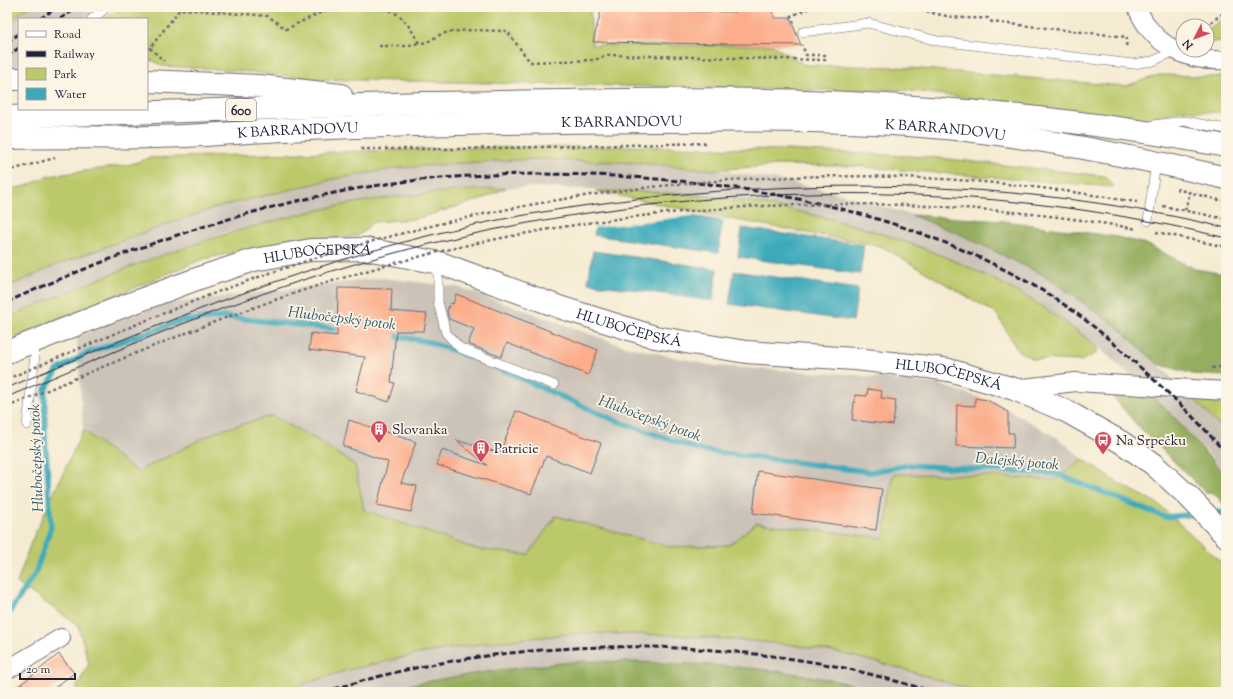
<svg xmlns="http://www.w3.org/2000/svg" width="1233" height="699" font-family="'Sorts Mill Goudy',serif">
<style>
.industrial{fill:#cbc3b8}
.green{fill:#bcc96b;stroke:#6f7653}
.forest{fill:#95ad5f;stroke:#5c684d}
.water{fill:#3daabb;stroke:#30667b}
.pier{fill:#f5ebd2}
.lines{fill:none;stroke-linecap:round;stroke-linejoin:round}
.stream{stroke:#3daabb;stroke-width:5.5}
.building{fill:#fbad8c}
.service-casing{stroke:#6c6870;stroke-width:10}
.minor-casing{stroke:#6c6870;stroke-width:20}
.tertiary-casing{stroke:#6c6870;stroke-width:24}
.secondary-casing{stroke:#6c6870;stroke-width:24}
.primary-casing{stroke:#6c6870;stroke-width:24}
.path{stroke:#6c6870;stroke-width:2.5;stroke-dasharray:3 3;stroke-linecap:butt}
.service{stroke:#fff;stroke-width:9}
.minor{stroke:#fff;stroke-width:18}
.tertiary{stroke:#fff;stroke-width:22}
.secondary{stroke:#fff;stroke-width:22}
.primary{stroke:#fff;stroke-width:22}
.tram{stroke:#22223b;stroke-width:1}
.rail{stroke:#22223b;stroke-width:3;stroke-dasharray:6 3;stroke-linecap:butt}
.path-bridge{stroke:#6c6870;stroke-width:2.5;stroke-dasharray:3 3;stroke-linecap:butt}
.labels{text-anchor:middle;stroke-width:3.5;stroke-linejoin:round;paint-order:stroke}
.shield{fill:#fcf5e5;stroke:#63616e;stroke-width:1}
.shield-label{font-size:13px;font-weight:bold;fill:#22223b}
.street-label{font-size:14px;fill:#22223b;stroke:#fcf5e5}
.poi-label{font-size:14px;fill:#22223b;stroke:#fcf5e5;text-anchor:start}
.water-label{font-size:15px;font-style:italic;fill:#2d586e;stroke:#fcf5e5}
</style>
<rect width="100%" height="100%" fill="#fcf5e5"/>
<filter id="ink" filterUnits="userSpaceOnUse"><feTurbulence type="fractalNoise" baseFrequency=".025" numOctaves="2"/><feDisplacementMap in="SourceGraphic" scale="8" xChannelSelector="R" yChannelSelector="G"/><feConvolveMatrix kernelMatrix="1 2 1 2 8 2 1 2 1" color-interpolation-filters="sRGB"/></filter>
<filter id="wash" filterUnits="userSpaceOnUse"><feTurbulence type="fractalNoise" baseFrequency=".012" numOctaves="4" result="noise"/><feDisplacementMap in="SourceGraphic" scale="16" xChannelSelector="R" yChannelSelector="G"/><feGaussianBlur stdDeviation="0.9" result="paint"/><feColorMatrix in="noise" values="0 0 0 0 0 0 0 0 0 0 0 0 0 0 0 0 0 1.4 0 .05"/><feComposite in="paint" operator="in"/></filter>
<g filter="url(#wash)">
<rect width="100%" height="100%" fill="#f5ebd2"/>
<!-- industrial -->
<path class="industrial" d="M29 7H105L87 19H19V66L7 75V22Z
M534 159 639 163 714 170 774 179 830 191 911 215 962 235 1045 276 1115 325 1158 364 1226 433V476L1208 453 1147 391 1097 346 1031 300 951 260 902 241 824 218 710 197 638 191 535 187 464 190 339 206 225 233 177 249 64 292 7 318V287L54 266 167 224 218 207 334 179 398 168 462 163Z
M382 278 459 287 621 345 714 366 845 374 937 384 994 402 1058 438 1083 459 1055 480 884 538 751 527 729 545 671 547 556 516 528 555 476 549 364 509 355 465 317 440 272 416 217 431 137 472 83 430 77 336 163 304Z
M579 633 677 635 787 644 839 653 896 667 978 692H884L834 680 784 672 676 662 581 661 488 671 424 681 377 692H280L344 671 418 654 485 643Z"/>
<!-- green -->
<path class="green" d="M7 7H29L7 22Z
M123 7H590L592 45H772L805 65 898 67 1125 86 1159 75 1226 77V113L1182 110 1145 120 904 90H802L314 79 230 70 162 66 154 61 147 60V19H103Z
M1226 17V40L1207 43V29Z
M635 146 785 150 929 157 1105 176 1113 187 852 166 778 165 714 170 639 163 534 159 462 163 398 168 334 179 218 207 167 224 54 266 7 287V190L26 186 49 176 128 165 149 158 457 148Z
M506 188 482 199 415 219 373 222 359 236 270 245 203 259 7 341V318C114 270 223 229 338 206 394 195 450 191 506 188Z
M596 191C742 189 903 225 1030 299 1054 313 1075 330 1097 346V353L1081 361 1033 359 1017 350 997 314 881 246 736 220Z
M1192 397 1226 405V433Z
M272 416 317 440 355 465 364 510 476 549 528 555 556 516 671 547 729 545 756 523 884 538 893 474 971 475 1055 480 1083 459 1118 483 1157 503 1218 559 1226 571V692H978L896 667 839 653 787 644 677 635 579 633 485 643 418 654 344 671 280 692H79L76 688 89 664 78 625 17 583 31 542 83 430 137 472 217 431Z"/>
<!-- forest -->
<path class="forest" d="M911 215 1003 221 1117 237 1146 244 1195 269 1226 274V376L1193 374 1158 364 1115 325 1045 276 962 235Z
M1147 391 1173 416 1226 476V507L1215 494 1206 493 1137 425 1113 397Z
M581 661C648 662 716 663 783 672 817 676 851 684 884 692H377C444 676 512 668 581 661Z"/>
<!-- water -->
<path class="water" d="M599 202 723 221 718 253 594 235Z
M742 228 864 245 860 274 738 257Z
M593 251 717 269 713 301 588 283Z
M734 271 858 289 853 321 729 304Z"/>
<!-- pier -->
<path class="pier" d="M599 200 699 215 593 228 597 202Z"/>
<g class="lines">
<!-- stream -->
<path class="stream" d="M388 335 429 342 484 362 614 420 700 450 871 472 909 465 1057 474 1165 517 1198 514
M1212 513 1226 512
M7 616 35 574 51 527 45 434V390L58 370 87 353 181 321 226 317 344 330"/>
</g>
<g id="blocks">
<!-- building -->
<path class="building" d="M602 7H654V10L736 12 734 7H770L775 18H790L801 45 593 42Z
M338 288 392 289 391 311 427 314 424 331H396L391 382 395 383 389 402 356 391 365 357 309 350 311 333 337 336Z
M456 294 598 350 588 375 507 343 501 357 468 344 474 329 449 319 447 311 450 303 453 304Z
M868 389 882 391 881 398 896 400 893 425 852 420 855 395 867 396Z
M975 398 987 400 1008 412V433H1014L1013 448 956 446 957 405 975 406Z
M516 411 601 443 590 473 546 456 531 494 437 465 442 450 487 465 456 440 500 453Z
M349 420 416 442 401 483 417 486 411 512 377 505 388 462 343 446Z
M758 471 882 489 876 530 753 513Z
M59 654 74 673 49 692H11Z"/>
</g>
</g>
<g filter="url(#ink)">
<use href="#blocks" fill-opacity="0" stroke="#6c6870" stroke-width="1"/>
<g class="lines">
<!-- service casing -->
<g class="service-casing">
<path id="service" d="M92 19 107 7
M803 32 868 23 938 41 1133 64 1153 61 1175 51
M1153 125 1185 121 1226 129
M1148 221 1156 162
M440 263 438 274V302L446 333 460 348 554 385
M27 425 35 355 31 343"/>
</g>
<!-- minor casing -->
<g class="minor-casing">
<path id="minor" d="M1137 7C1151 44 1187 63 1226 60
M1014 389 1076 382 1226 391
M7 670 61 638"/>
</g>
<!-- tertiary casing -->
<g class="tertiary-casing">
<g id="tertiary">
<path id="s1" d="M7 352 111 311 202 277 254 260 311 250 366 249 440 263 562 308 655 337 746 352 855 359 928 367 949 370 1014 389 1066 411 1121 442 1153 464 1188 496 1226 536"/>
</g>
</g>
<!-- secondary casing -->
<g class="secondary-casing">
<g id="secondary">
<path d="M424 103C558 102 694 96 828 102 962 108 1095 121 1226 146"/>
<path id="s2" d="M7 138C66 136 126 139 185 136 226 134 267 130 308 129 423 124 538 122 653 121 757 120 862 119 966 130 1054 140 1140 158 1226 178"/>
</g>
</g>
<!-- primary casing -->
<g class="primary-casing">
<path id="primary" d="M7 79H19
M147 81 259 86 341 95
M7 117 424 103"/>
</g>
<!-- path -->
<path class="path" d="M378 7C400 10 409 25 419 43 428 44 434 37 442 34 462 28 487 31 507 31L530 62 594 60 608 55 825 60V55H806L802 45
M915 7C941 17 960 19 988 18L992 22 1127 37 1126 49
M794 23 791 16 812 7
M1206 26 1226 11
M379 46H405L419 43
M150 48 164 61
M147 49 150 48 180 9 268 16 286 29 322 12 350 7
M361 149H457L708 143
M7 171 55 158
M1176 189 1226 202
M1123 200 1137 202
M1163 206 1226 219
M1185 210 1190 193
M1120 226 1137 229
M1156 232 1226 247
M1212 368 1226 366"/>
<!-- service -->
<use href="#service" class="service"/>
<!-- minor -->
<use href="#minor" class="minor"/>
<!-- tertiary -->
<use href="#tertiary" class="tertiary"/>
<!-- secondary -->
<use href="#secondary" class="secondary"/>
<!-- primary -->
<use href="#primary" class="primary"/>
<!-- tram -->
<path class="tram" d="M7 388C141 331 274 276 415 239 490 219 567 207 644 198 837 177 1036 182 1226 228
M7 397C104 356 200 314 300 281 592 185 927 164 1226 238"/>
<!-- rail -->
<path class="rail" d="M40 19 57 7
M60 19 78 7
M7 42 19 34
M7 56 19 48
M7 302C112 255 220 216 334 193 418 176 505 172 591 175 745 181 903 209 1038 288 1076 310 1110 339 1142 369 1172 396 1201 423 1226 454
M325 692C484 640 671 635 835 666 869 673 902 683 935 692"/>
<!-- path-bridge -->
<path class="path-bridge" d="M7 379C103 339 198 296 297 264 561 178 849 152 1123 200
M7 407C122 359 236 309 356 274 598 202 871 185 1120 226"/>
</g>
</g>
<!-- icons -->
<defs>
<g id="building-pin" transform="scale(0.9)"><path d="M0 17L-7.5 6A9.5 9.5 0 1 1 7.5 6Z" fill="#d1495b" stroke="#fcf5e5"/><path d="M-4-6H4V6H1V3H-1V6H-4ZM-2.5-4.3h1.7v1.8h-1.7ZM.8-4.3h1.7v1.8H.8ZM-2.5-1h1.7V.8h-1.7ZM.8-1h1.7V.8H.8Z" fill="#fff"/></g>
<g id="bus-pin" transform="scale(0.9)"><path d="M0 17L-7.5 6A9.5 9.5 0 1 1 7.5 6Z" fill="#d1495b" stroke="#fcf5e5"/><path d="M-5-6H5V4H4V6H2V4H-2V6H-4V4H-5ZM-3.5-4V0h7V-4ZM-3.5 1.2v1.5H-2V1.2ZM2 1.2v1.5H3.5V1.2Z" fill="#fff"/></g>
</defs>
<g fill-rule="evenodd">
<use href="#building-pin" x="379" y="429"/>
<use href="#bus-pin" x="1103" y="440"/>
<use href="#building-pin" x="481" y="448"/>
</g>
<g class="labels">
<!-- shield labels -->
<rect class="shield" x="226" y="99" width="30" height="22" rx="3"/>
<g class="shield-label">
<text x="241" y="115">600</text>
</g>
<!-- street labels -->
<g class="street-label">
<text dy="5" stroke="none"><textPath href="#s2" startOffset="615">K BARRANDOVU</textPath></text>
<text dy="5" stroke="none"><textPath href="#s2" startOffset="291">K BARRANDOVU</textPath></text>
<text dy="5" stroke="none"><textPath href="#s2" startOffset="939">K BARRANDOVU</textPath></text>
<text dy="5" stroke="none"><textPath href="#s1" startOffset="328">HLUBOČEPSKÁ</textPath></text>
<text dy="5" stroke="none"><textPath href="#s1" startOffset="652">HLUBOČEPSKÁ</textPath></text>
<text dy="5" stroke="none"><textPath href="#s1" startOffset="976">HLUBOČEPSKÁ</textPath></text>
</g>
<!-- poi labels -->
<g class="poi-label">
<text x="392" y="434">Slovanka</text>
<text x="1116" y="445">Na Srpečku</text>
<text x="494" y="453">Patricie</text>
</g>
<!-- water labels -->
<g class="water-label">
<text transform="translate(342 318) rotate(7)" y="5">Hlubočepský potok</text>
<text transform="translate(650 418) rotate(20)" y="5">Hlubočepský potok</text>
<text transform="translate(36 458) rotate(-92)" y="5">Hlubočepský potok</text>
<text transform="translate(1017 461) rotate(5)" y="5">Dalejský potok</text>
</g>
</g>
<!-- margin -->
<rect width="1233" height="699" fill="none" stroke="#fcf5e5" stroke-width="24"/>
<!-- legend -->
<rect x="18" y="18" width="130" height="92" fill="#fcf5e5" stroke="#a5a1a1"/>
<rect x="26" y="31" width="20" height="6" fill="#ffffff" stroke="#a5a1a1"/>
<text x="54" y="38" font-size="12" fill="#22223b">Road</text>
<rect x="26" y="51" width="20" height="6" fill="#22223b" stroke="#a5a1a1"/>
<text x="54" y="58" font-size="12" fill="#22223b">Railway</text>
<rect x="26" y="68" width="20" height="12" fill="#bcc96b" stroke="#a5a1a1"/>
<text x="54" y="78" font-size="12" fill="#22223b">Park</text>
<rect x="26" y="88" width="20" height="12" fill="#3daabb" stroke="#a5a1a1"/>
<text x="54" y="98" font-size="12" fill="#22223b">Water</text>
<!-- north arrow -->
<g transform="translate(1195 38) rotate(228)"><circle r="19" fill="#fcf5e5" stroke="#a5a1a1"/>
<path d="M0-3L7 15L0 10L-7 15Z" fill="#d1495b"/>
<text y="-6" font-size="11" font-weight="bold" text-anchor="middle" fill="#22223b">N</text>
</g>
<!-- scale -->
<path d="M20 673v6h55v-6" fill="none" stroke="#22223b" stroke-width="2"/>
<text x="26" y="673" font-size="12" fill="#22223b" stroke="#fcf5e5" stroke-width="3" paint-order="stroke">20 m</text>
</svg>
